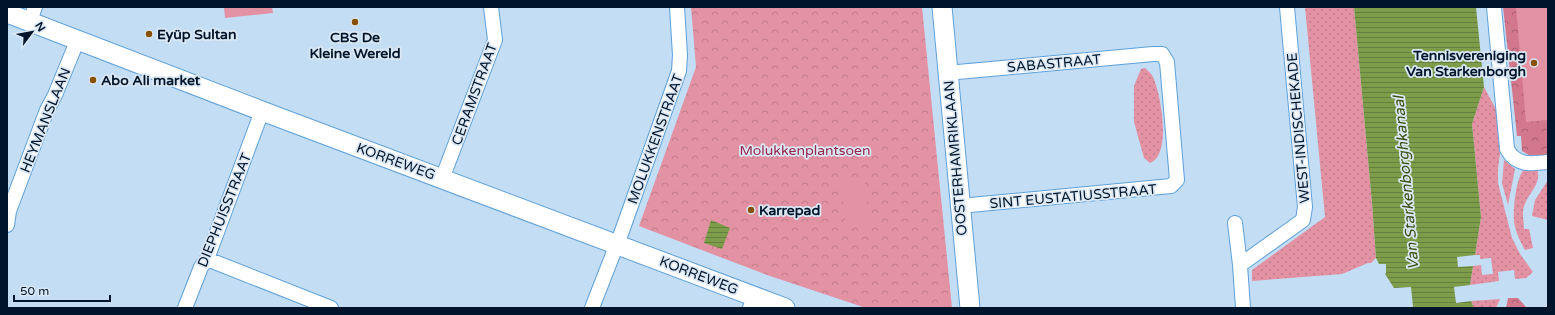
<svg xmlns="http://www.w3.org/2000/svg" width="1555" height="315" font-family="'Varela Round',sans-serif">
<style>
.grass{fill:url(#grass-dots)}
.forest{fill:url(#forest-crowns)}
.park{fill:url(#park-crowns)}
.garden{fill:#e392a3}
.water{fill:url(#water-rules)}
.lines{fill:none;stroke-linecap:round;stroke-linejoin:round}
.street-casing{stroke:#5ea0d9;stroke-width:16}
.secondary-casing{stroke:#5ea0d9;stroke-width:21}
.street{stroke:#fff;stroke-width:14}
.secondary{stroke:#fff;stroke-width:19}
.poi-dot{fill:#885101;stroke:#dbe8f4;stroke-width:1.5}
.labels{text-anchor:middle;stroke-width:3.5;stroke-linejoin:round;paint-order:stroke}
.poi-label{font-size:14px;font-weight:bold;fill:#00152b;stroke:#dbe8f4;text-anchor:start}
.street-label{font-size:14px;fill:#00152b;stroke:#dbe8f4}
.park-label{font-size:14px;fill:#95284a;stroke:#dbe8f4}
.water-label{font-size:15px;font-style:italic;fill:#3a4e12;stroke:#dbe8f4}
</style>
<defs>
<pattern id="grass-dots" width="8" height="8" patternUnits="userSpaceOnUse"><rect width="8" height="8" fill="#e392a3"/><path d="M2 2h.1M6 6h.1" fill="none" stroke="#c17d8c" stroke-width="1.8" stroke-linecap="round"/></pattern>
<pattern id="forest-crowns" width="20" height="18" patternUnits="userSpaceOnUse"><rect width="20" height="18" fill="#d3788c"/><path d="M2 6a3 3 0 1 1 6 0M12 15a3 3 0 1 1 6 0" fill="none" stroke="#a96173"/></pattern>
<pattern id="park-crowns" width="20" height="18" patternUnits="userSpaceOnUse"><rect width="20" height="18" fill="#e392a3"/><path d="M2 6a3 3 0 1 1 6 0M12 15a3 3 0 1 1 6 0" fill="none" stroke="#c17d8c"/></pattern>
<pattern id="water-rules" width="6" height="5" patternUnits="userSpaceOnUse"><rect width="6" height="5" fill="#7e9d4a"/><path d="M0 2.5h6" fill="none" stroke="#657f3e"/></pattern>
</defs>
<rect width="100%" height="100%" fill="#c3ddf5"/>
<!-- grass -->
<path class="grass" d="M1305 7H1354L1372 203 1376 258 1371 263H1368L1342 274 1252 281V270L1325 217Z
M1145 68C1148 71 1151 73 1153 77 1161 94 1172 155 1150 163L1144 158 1134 122V86L1141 69Z
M1484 87 1497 111 1500 153 1498 169V183L1512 238 1520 254 1533 272 1526 278 1515 279 1514 270 1498 272 1499 281 1470 285 1473 266 1481 265 1482 275 1493 274 1491 258 1480 259V255H1475L1481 217 1472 124Z
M1504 160 1515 169 1508 205 1502 183Z
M1525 169H1537C1542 183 1530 191 1525 204 1521 211 1524 221 1524 229H1529L1533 248 1525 250C1520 241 1515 231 1514 221 1513 209 1516 175 1525 169Z
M1548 180V220L1532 216 1535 200Z
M1500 299 1496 308H1474L1471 301Z"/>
<!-- forest -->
<path class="forest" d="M1503 7H1517L1548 111V155H1529L1522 151 1521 136H1517Z
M1508 298H1518L1527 308H1506Z"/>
<!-- park -->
<path class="park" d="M691 7H922L952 308H866L767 275 639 226 696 67Z"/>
<!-- garden -->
<path class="garden" d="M224 7H272L273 13 225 18Z
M1516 7H1548V120L1526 122Z
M865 180 869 225 846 227 841 182Z"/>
<!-- water -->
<path class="water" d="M1354 7H1476L1484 87 1472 124 1481 217 1475 255 1457 257 1458 267 1473 266 1470 285 1454 287 1456 303 1471 301 1474 308H1407L1413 307 1411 287 1394 288 1385 274 1386 273V264H1379L1376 258 1372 203Z
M711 220 730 228 722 249 704 243Z"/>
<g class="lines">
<!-- street casing -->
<g class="street-casing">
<path id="street" d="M1494 7 1507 149C1516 166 1531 164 1548 162
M30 21 35 7
M947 73 1153 54H1162L1167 62 1177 180 1171 186 960 206
M442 179 495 40 491 7
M1235 223 1240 265 1243 308
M7 225 9 211 47 110 55 95 78 39
M207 259 331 308
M1240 265 1303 220 1305 207 1287 7
M185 308 201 267 207 259 262 111
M592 308 622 231 679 71 680 55 677 7
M750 308 754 296"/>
</g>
<!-- secondary casing -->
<g class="secondary-casing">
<path id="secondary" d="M942 7 970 308
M7 13 262 111 785 308"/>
</g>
<!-- street -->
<use href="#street" class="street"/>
<!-- secondary -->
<use href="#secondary" class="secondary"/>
</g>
<!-- markers -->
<g class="poi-dot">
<circle cx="355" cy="22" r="4"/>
<circle cx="149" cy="34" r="4"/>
<circle cx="1534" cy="63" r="4"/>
<circle cx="93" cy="80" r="4"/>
<circle cx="751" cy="210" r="4"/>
</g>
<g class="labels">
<!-- poi labels -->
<g class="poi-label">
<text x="157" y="39">Eyüp Sultan</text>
<text x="355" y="42" text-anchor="middle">CBS De<tspan x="355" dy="16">Kleine Wereld</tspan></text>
<text x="1526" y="60" text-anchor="end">Tennisvereniging<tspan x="1526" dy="16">Van Starkenborgh</tspan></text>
<text x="101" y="85">Abo Ali market</text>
<text x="759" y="215">Karrepad</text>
</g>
<!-- street labels -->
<g class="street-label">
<text transform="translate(1054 63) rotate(-5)" y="5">SABASTRAAT</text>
<text transform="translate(474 94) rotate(-70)" y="5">CERAMSTRAAT</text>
<text transform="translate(45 120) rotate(-68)" y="5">HEYMANSLAAN</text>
<text transform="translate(1298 128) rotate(-95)" y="5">WEST-INDISCHEKADE</text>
<text transform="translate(655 139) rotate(-70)" y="5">MOLUKKENSTRAAT</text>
<text transform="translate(955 158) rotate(-95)" y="5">OOSTERHAMRIKLAAN</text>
<text transform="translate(396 161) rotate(20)" y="5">KORREWEG</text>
<text transform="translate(1073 196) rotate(-5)" y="5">SINT EUSTATIUSSTRAAT</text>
<text transform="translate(224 210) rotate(-68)" y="5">DIEPHUISSTRAAT</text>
<text transform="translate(699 275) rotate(21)" y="5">KORREWEG</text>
</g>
<!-- park labels -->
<g class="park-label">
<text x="805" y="155">Molukkenplantsoen</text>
</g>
<!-- water labels -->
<g class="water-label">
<text transform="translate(1406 183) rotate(-95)" y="5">Van Starkenborghkanaal</text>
</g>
</g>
<!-- border -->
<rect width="1555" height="315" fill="none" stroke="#00152b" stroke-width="16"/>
<!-- north arrow -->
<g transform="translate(32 32) rotate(58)" stroke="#dbe8f4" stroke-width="3" paint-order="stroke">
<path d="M0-3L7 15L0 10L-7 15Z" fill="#00152b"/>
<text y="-6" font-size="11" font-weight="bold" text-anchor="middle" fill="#00152b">N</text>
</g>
<!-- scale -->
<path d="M14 295v6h96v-6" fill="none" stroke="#00152b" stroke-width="2"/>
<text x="20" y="295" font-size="12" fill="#00152b" stroke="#dbe8f4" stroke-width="3" paint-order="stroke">50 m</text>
</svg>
